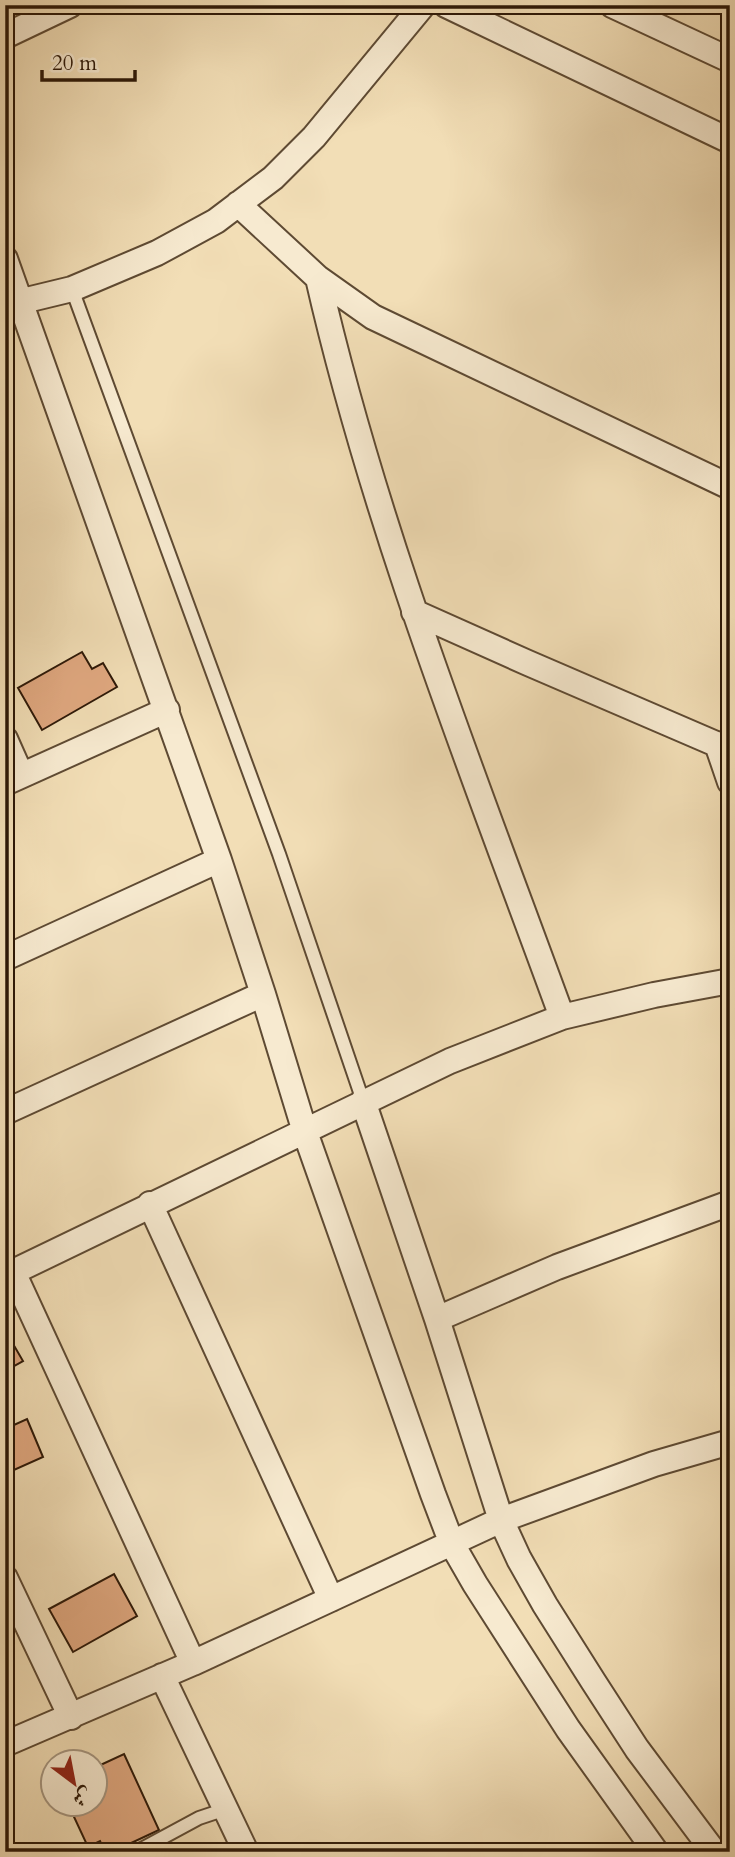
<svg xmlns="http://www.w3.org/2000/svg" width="735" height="1857" font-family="Cardo,Amiri,serif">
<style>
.building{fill:#e0a880;stroke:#2d1807;stroke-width:2}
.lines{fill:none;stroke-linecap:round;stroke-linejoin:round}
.service-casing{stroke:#5e4a33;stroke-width:16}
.minor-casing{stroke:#5e4a33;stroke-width:28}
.service{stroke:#f7ead0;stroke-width:12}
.minor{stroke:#f7ead0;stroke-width:24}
</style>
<rect width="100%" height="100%" fill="#f2deb6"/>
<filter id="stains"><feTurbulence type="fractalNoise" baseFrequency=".00286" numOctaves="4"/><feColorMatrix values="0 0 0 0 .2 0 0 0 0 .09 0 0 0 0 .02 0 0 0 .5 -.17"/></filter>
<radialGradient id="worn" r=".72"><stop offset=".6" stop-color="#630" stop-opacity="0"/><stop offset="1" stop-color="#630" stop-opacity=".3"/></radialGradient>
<!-- building -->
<path class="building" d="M82 652 92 669 103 663 117 687 42 730 18 688Z
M5 1330 23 1361 5 1371Z
M27 1419 43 1457 5 1474V1429Z
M114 1574 137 1616 73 1652 49 1609Z
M124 1754 159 1830 112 1852H105L100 1841 88 1847 68 1804H94V1768Z"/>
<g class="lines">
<!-- service casing -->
<g class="service-casing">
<path id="service" d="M72 289 279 854 363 1101
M136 1852 199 1818 226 1809"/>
</g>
<!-- minor casing -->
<g class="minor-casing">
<path id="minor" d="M446 5 730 141
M612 5 730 60
M5 36 70 5
M238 204 318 278 373 317 730 487
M5 259 219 860 263 994 305 1132 433 1494 452 1544 475 1584 568 1729 656 1852
M318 278C376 532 473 773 562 1017
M6 305 72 289 157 253 216 221 273 178 314 137 423 5
M414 612 528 663 730 750
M5 739 21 775
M717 744 730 782
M5 783 167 710
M5 958 219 860
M363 1101 437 1319 501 1520 519 1559 545 1605 593 1681 637 1749 714 1852
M5 1112 263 994
M150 1204 331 1599
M13 1272 193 1663
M5 1276 450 1061 562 1017 654 995 730 981
M437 1319 557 1267 730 1203
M5 1578 71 1717
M162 1676 246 1852
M5 1744 193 1663 501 1520 654 1464 730 1442"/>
</g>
<!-- service -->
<use href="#service" class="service"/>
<!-- minor -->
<use href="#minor" class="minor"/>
</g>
<!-- margin -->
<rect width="735" height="1857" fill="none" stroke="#f2deb6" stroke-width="28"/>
<rect x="7" y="7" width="721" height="1843" fill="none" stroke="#2d1807" stroke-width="3.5"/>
<rect x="14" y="14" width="707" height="1829" fill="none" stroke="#2d1807" stroke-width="2"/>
<!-- north arrow -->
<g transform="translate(74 1783) rotate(148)"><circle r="33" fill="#f7ead0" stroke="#a69680" stroke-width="2"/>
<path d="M0-5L12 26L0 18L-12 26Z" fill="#8f2418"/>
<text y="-10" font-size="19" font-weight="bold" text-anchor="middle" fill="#2d1807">ش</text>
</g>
<!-- scale -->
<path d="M42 70v10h93v-10" fill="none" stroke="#2d1807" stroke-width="3.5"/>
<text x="52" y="70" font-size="21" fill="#2d1807" stroke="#f7ead0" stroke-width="5" paint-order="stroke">20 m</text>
<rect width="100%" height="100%" filter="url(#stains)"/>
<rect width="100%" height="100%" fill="url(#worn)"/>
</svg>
